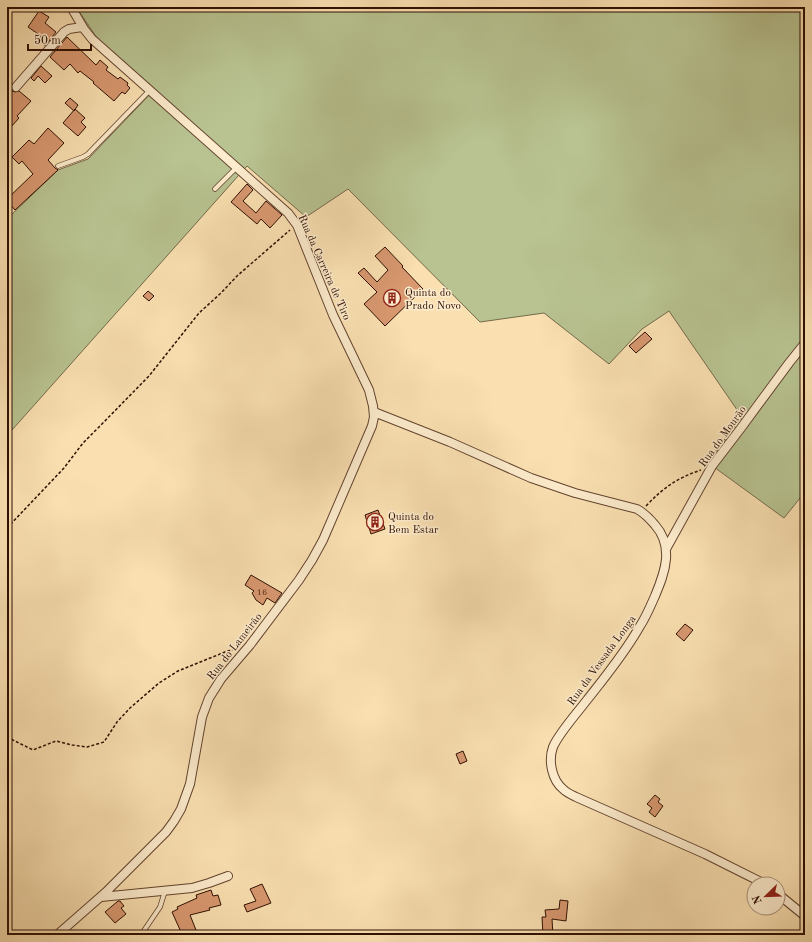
<svg xmlns="http://www.w3.org/2000/svg" width="812" height="942" font-family="'Old Standard TT',serif">
<style>
.green{fill:#b8c391;stroke:#74694a}
.building{fill:#d89870;stroke:#2f0f02}
.lines{fill:none;stroke-linecap:round;stroke-linejoin:round}
.service-casing{stroke:#62432e;stroke-width:5.5}
.minor-casing{stroke:#62432e;stroke-width:10}
.path{stroke:#2f0f02;stroke-width:1.5;stroke-dasharray:3 2;stroke-linecap:butt}
.service{stroke:#fcebcc;stroke-width:4}
.minor{stroke:#fcebcc;stroke-width:8}
.labels{text-anchor:middle;stroke-width:3;stroke-linejoin:round;paint-order:stroke}
.number-label{font-size:9px;fill:#59311e}
.street-label{font-size:11px;fill:#2f0f02;stroke:#fcebcc}
.poi-label{font-size:11px;fill:#2f0f02;stroke:#fcebcc;text-anchor:start}
</style>
<rect width="100%" height="100%" fill="#fae0b1"/>
<filter id="stains"><feTurbulence type="fractalNoise" baseFrequency=".005" numOctaves="4"/><feColorMatrix values="0 0 0 0 .2 0 0 0 0 .09 0 0 0 0 .02 0 0 0 .5 -.17"/></filter>
<radialGradient id="worn" r=".72"><stop offset=".6" stop-color="#630" stop-opacity="0"/><stop offset="1" stop-color="#630" stop-opacity=".3"/></radialGradient>
<!-- green -->
<path class="green" d="M76 7H805V492L784 518 707 462 742 417 669 311 642 329 609 364 544 313 480 322 348 189 306 217 247 166 12 430 7 425V219L58 170 88 159 155 89 97 38Z"/>
<!-- building -->
<path class="building" d="M39 11 49 17 45 23 56 32 45 46 38 40 41 36 28 27Z
M67 37 96 65 100 60 108 67 106 70 118 79 120 77 128 83 127 85 130 88 125 94 122 92 114 101 93 83 94 82 80 71 78 73 70 64 64 70 50 57Z
M41 66 52 76 45 83 38 76 34 81 31 78Z
M7 80 12 84 11 88 12 91 15 92 19 91 31 101 17 116 19 118 11 127 7 123Z
M70 98 78 105 74 111 65 103Z
M75 109 85 118 81 122 86 127 78 136 63 123Z
M48 128 64 143 48 160 55 168 58 170 15 210 9 203 10 201 7 199 33 174 22 161 19 164 12 157 29 140 34 144Z
M247 184 253 190 243 201 256 213 266 201 282 215 270 228 261 219 257 224 231 202Z
M385 247 403 266 402 267 423 289 385 326 364 304 377 292 358 273 364 268 377 282 388 270 375 256Z
M148 291 154 296 149 301 143 296Z
M645 332 652 339 636 353 629 346Z
M378 510 385 529 371 534 365 515Z
M251 575 282 593 275 603 267 598 263 605 256 600 252 593 254 591 245 585Z
M685 624 693 630 684 641 676 634Z
M463 751 467 761 460 764 456 754Z
M655 795 660 799 658 802 663 806 655 817 649 812 652 808 647 804Z
M262 884 271 903 247 912 244 905 256 901 250 889Z
M211 890 213 896 218 895 221 905 209 908 210 910 190 915 196 930 186 934 184 930 181 932 172 912 178 909 177 907 197 898 196 895Z
M560 900 568 901 566 921 552 919 553 935H543L542 917H546L545 910 559 909Z
M118 901H120L124 906 121 908 126 914 115 923 105 912Z"/>
<g class="lines">
<!-- service casing -->
<g class="service-casing">
<path id="service" d="M58 166 83 157 88 154 150 90
M215 189 237 167
M143 932 160 907 165 891"/>
</g>
<!-- minor casing -->
<g class="minor-casing">
<path id="minor" d="M16 87 64 32 69 29 82 27
M374 412 450 442 531 478 575 493 637 509C644 513 650 519 655 525 663 534 667 546 666 559 665 572 660 584 655 596 650 607 646 617 640 626 625 653 605 677 587 700 577 713 559 733 553 747 548 761 552 780 563 789 567 793 572 795 576 797L705 854 765 884
M666 549 712 466 741 428 789 363 805 343
M778 894 805 916
M101 897 192 888 209 883 228 876
M57 935 106 892 166 832 174 821 181 809 190 784 202 717 209 698 221 679 250 645 299 580 312 560 323 540 372 426 374 417 373 406 369 390 333 315 297 225 288 213 92 39 84 29 71 7"/>
</g>
<!-- path -->
<path class="path" d="M646 506C663 488 677 478 701 470
M7 528 64 468 83 443 99 427 149 376 199 313 221 293 237 276 290 230
M7 737 33 750 43 746 56 741 72 745 87 747 104 742 117 722 130 708 159 683 178 671 225 652 235 649"/>
<!-- service -->
<use href="#service" class="service"/>
<!-- minor -->
<use href="#minor" class="minor"/>
</g>
<!-- icons -->
<defs>
<g id="building-ring" transform="scale(0.9)"><circle r="9.5" fill="#fcebcc" stroke="#8f2418" stroke-width="1.5"/><path d="M-4-6H4V6H1V3H-1V6H-4ZM-2.5-4.3h1.7v1.8h-1.7ZM.8-4.3h1.7v1.8H.8ZM-2.5-1h1.7V.8h-1.7ZM.8-1h1.7V.8H.8Z" fill="#8f2418"/></g>
</defs>
<g fill-rule="evenodd">
<use href="#building-ring" x="392" y="298"/>
<use href="#building-ring" x="375" y="522"/>
</g>
<g class="labels">
<!-- number labels -->
<g class="number-label">
<text x="262" y="595">16</text>
</g>
<!-- street labels -->
<g class="street-label">
<text transform="translate(325 267) rotate(66)" y="4">Rua da Carreira de Tiro</text>
<text transform="translate(722 436) rotate(-54)" y="4">Rua do Mourão</text>
<text transform="translate(234 646) rotate(-52)" y="4">Rua do Lameirão</text>
<text transform="translate(601 660) rotate(-54)" y="4">Rua da Vessada Longa</text>
</g>
<!-- poi labels -->
<g class="poi-label">
<text x="405" y="296">Quinta do<tspan x="405" dy="13">Prado Novo</tspan></text>
<text x="388" y="520">Quinta do<tspan x="388" dy="13">Bem Estar</tspan></text>
</g>
</g>
<!-- margin -->
<rect width="812" height="942" fill="none" stroke="#fae0b1" stroke-width="24"/>
<rect x="8" y="8" width="796" height="926" fill="none" stroke="#2f0f02" stroke-width="2"/>
<rect x="12" y="12" width="788" height="918" fill="none" stroke="#2f0f02"/>
<!-- north arrow -->
<g transform="translate(766 896) rotate(247)"><circle r="19" fill="#fcebcc" stroke="#aa937b"/>
<path d="M0-3L7 15L0 10L-7 15Z" fill="#8f2418"/>
<text y="-6" font-size="11" font-weight="bold" text-anchor="middle" fill="#2f0f02">N</text>
</g>
<!-- scale -->
<path d="M28 44v6h63v-6" fill="none" stroke="#2f0f02" stroke-width="2"/>
<text x="34" y="44" font-size="12" fill="#2f0f02" stroke="#fcebcc" stroke-width="3" paint-order="stroke">50 m</text>
<rect width="100%" height="100%" filter="url(#stains)"/>
<rect width="100%" height="100%" fill="url(#worn)"/>
</svg>
